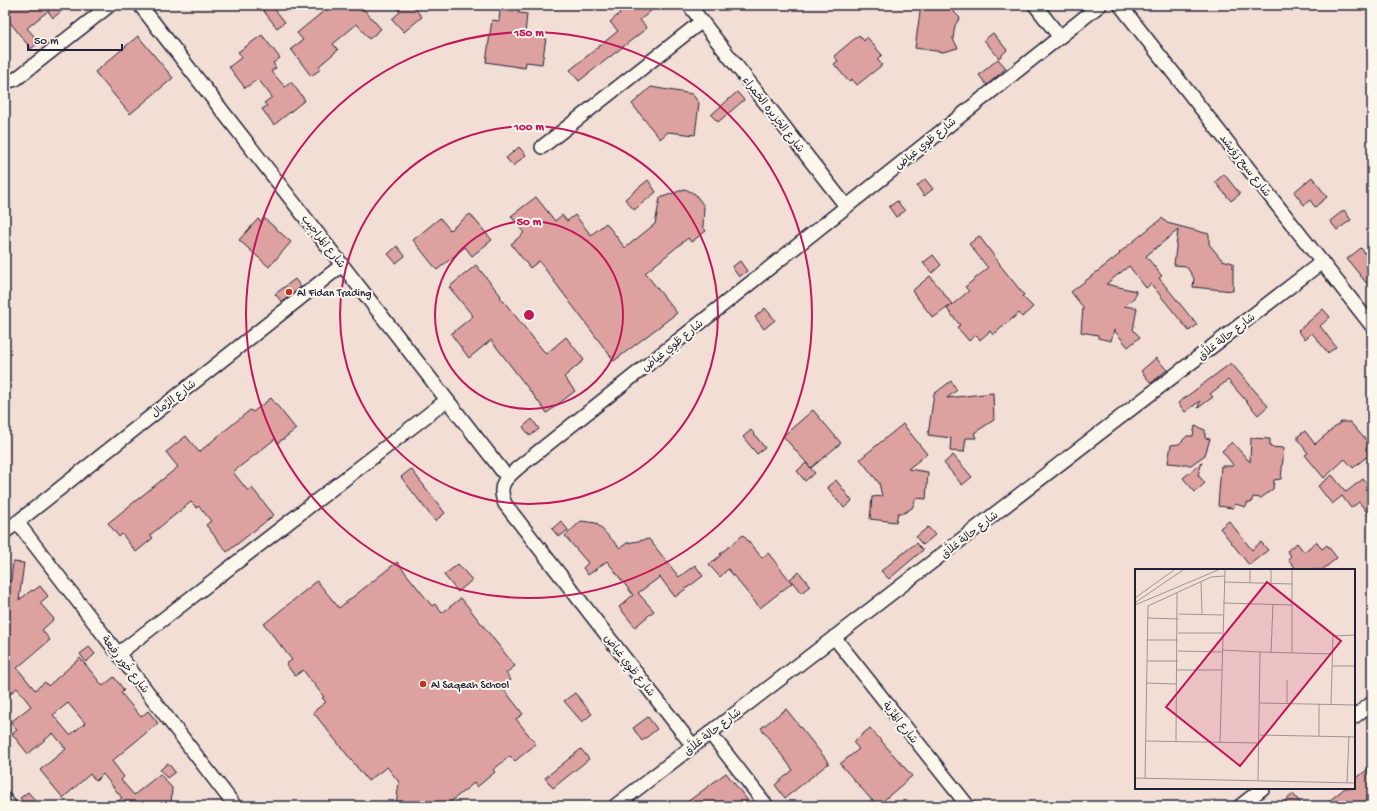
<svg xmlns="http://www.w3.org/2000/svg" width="1377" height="811" font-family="'Gochi Hand','Playpen Sans Arabic',sans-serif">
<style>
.building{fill:#dda29f;stroke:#22223b;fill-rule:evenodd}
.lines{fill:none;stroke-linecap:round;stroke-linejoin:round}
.street-casing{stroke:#22223b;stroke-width:16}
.street{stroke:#fbf7ec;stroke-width:13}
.ring{fill:none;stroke:#c2185b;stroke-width:2}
.poi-dot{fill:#c8321e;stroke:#fbf7ec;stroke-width:1.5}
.labels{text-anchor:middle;stroke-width:4;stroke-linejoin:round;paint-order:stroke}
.street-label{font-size:11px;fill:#22223b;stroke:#fbf7ec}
.poi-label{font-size:11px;fill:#22223b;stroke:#fbf7ec;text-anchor:start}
.inset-road{fill:none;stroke:#9f9397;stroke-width:1}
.view{fill:#c2185b;fill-opacity:0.15;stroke:#c2185b;stroke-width:2}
.inset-edge{fill:none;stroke:#22223b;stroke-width:2}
.centre{fill:#c2185b;stroke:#fbf7ec;stroke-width:2}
.ring-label{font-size:12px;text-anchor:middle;font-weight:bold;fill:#c2185b;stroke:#fbf7ec;stroke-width:4;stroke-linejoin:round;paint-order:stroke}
</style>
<rect width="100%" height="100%" fill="#f2ded5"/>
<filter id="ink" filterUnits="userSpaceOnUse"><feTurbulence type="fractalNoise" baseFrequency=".025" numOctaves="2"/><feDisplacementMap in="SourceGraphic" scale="8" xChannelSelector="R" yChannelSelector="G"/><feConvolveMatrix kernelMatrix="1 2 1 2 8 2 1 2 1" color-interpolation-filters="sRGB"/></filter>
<g filter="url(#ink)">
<!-- building -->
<path class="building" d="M11 5H69L53 18 48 11 27 28 39 42 31 49 5 16V9Z
M259 5H271L285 22 277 28Z
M321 5H360L381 29 369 39 357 24 333 44 338 50 319 66 321 69 311 76 291 49 303 40 297 33 325 10Z
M395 5H412L422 17 404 32 392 19 400 12Z
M614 5H658L640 20 647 28 579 81 570 70 618 31 610 22 620 13Z
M921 5 950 8 960 18 955 25 953 39 958 48 943 52 915 48Z
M500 10 527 14 525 34 546 38 542 64 526 62 525 68 486 62 492 20 499 21Z
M993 33 1007 50 999 58 984 40Z
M262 35 280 58 273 63 276 68 271 71 285 87 291 82 305 100 274 125 262 109 267 106 264 103 272 97 258 79 245 88 229 67 242 57 238 52Z
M859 35 864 41 867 37 882 55 877 59 882 65 857 85 852 79 849 82 834 64 838 61 834 56Z
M138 36 173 78 130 114 95 72Z
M998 59 1006 68 987 85 979 75Z
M651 87 692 94 699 103 695 135 668 132 660 139 632 104Z
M737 92 744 100 718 122 711 115Z
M519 147 526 155 513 166 506 158Z
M1224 174 1240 194 1231 201 1215 182Z
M1312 177 1327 197 1315 207 1310 200 1304 205 1294 192Z
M925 179 933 189 924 196 917 186Z
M648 180 656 192 634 210 625 199Z
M685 189 695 194 704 206 703 227 706 231 691 242 688 238 645 273 677 313 614 361 539 261 530 268 511 244 524 233 511 216 536 197 555 221 562 215 567 221 575 215 591 235 606 223 625 248 655 224 660 198Z
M897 201 905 211 896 217 889 207Z
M1344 210 1351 220 1337 230 1330 221Z
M470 214 492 240 472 256 465 247 437 270 413 240 440 218 450 230Z
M264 218 291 242 269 267 239 240 258 219 261 222Z
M1162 218 1167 223 1209 234V244L1222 260 1233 263V291L1193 287 1194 278 1186 266 1174 265 1178 230 1146 256 1162 276 1159 278 1197 325 1189 331 1151 284 1146 288 1129 266 1106 284 1136 291 1135 297 1124 306 1137 308 1133 330 1140 337 1128 347 1114 330 1111 341 1098 338V335L1081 332 1083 307 1071 292 1120 254 1119 253Z
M979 236 1000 264V265L1024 295 1022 296 1033 307 1022 317 1019 313 993 335 990 331 980 340 976 335 969 341 957 327 960 325 947 309 969 291 965 287 988 268 969 244Z
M397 246 405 256 396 263 388 254Z
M1361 248 1372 262V290L1347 259Z
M933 255 941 265 932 273 923 263Z
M740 261 747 271 739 277 732 267Z
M476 265 501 296 500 297 546 354 566 337 584 360 564 377 575 391 547 413 491 340 469 358 451 334 473 316 449 287Z
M930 276 952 304 933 318 912 291Z
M295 279 301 287 282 302 275 294Z
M765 308 775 320 764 329 755 317Z
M1323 309 1330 317 1320 326 1336 347 1328 353 1312 333 1305 339 1298 331Z
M1156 358 1167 370 1151 383 1141 371Z
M1231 363 1268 406 1258 415 1228 380 1210 394 1213 397 1198 408 1200 401 1185 412 1178 403Z
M951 381 957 390 947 398 993 393 994 420 974 433 976 438H966L964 452 950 451 951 438 928 435 934 394Z
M271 398 296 429 278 443 275 439 233 472 248 491 252 488 274 515 227 552 206 525 211 521 199 506 197 508 191 502 150 535 153 538 136 552 122 534 119 537 108 523 178 467 166 452 186 436 199 452 250 410 253 412Z
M813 410 841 443 811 468 783 436Z
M532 419 539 429 530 436 523 427Z
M1341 422H1350L1370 445 1365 449 1370 454 1353 468 1345 459 1324 478 1305 455 1308 453 1298 440V436L1305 431 1315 444Z
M903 424 927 454 908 469 928 472 926 499 916 498 912 508 904 513H898L896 522 870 519 872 497 882 496 879 483 860 459Z
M1195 426 1205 430V438L1210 439 1205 455 1191 465 1168 463 1171 445 1179 444 1187 436H1193Z
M751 430 765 448 757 454 743 437Z
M1251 438 1270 439V447L1284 448 1281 479 1274 480 1273 489 1261 498 1253 497 1251 503H1247L1246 507 1235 504 1233 508 1218 506 1221 466H1234L1222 451 1232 442 1250 462Z
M953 455 972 477 962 485 944 463Z
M1202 462 1198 475 1205 483 1195 492 1183 478Z
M806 463 815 473 805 481 797 471Z
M411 469 445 513 435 521 401 477Z
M1332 475 1346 492 1363 479 1372 490V519L1359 502 1351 508 1342 496 1332 504 1318 486Z
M836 480 852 501 844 508 827 487Z
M561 521 568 530 559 537 552 529Z
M581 521 596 523 620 548 627 543 649 539 679 577 695 565 703 576 675 597 660 577 638 593 654 611 635 627 619 607 633 595 607 561 588 575 583 568 588 563 565 536Z
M1229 521 1252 550 1261 542 1268 550 1249 565 1220 528Z
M928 527 935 535 923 545 916 537Z
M743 535 762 558 768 553 792 583 760 608 728 569 720 577 709 565 721 555 720 554Z
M1316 542 1322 549 1327 545 1337 558 1322 570H1297L1288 559 1291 556 1287 551 1297 543 1304 552Z
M916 543 923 550 889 579 881 571Z
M13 562 24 563 19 600 32 590 33 591 40 586 48 596 40 603 54 619 42 630 50 640 17 668 35 690 45 682 48 686 80 658 103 686 114 677 124 690 121 693 141 717 148 711 158 723 112 761 124 777 121 780 134 795 160 774 172 788 171 806H112L122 798 103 774 96 781 90 774 63 798 40 770 66 749 53 733 28 754 12 734 17 730 11 722 31 706 17 688 5 698V585L11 580ZM68 703 85 723 70 735 53 715Z
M397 562 432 606 435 604 442 613 461 598 515 666 506 673 511 680 502 687 523 714 516 719 536 744 515 761 510 756 493 770 495 772 477 787 474 783 445 806H396L399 782 387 767 368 781 313 712 326 702 322 698 324 697 303 670 295 676 286 664 292 660 264 624 317 581 339 608Z
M458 564 472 580 458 592 444 575Z
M799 572 810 586 801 593 790 579Z
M89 647 95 654 86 662 80 654Z
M575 693 592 714 582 722 564 701Z
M786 709 829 763 785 798 775 785 793 770 761 728Z
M648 717 657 729 642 741 633 728Z
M870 728 912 776 877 806 840 764 859 749 853 742Z
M581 749 589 759 553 788 545 778Z
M168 763 175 772 167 778 160 770Z
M1372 766V806H1323L1345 788H1354V780Z
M726 773 752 806H682Z
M28 792 40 806H27L20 798Z
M1293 794 1303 806H1279Z"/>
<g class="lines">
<!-- street casing -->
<g class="street-casing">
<path id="street" d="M140 5 507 477
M689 5 846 206
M1035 5 1059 36
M1120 5 1372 326
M5 82 16 79 110 5
M542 147 702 21
M17 522 235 806
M5 532 342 265
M834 637 968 806
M118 654 447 400
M1354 717 1372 703
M710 733 767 806
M693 746 505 504C497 485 505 479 519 467L1100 5
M5 800 10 806
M615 806 1322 262
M1240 806 1263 788"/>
</g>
<!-- street -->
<use href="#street" class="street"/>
</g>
</g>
<!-- distance rings -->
<g class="ring">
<circle cx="529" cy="315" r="94"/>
<circle cx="529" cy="315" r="189"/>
<circle cx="529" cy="315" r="283"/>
</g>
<!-- markers -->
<g class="poi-dot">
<circle cx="289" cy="292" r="4"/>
<circle cx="423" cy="684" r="4"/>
</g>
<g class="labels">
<!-- street labels -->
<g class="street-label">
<text transform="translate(774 114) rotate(52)" y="4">شارع الجَزيره الحَمراء</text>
<text transform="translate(925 143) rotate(-39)" y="4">شارع طَوِي غياض</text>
<text transform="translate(1246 165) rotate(52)" y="4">شارع سيح رُوَيشد</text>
<text transform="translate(324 241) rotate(52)" y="4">شارع المَراجِيب</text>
<text transform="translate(1226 336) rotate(-38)" y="4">شارع حالة عَلاَّق</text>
<text transform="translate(672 345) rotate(-39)" y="4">شارع طَوِي غياض</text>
<text transform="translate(173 398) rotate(-38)" y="4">شارع الرِّمال</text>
<text transform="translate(969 534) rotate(-38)" y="4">شارع حالة عَلاَّق</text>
<text transform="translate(126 664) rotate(52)" y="4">شارع خُور رِفِيعة</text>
<text transform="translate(630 665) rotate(52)" y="4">شارع طَوِي غياض</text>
<text transform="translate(901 722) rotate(52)" y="4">شارع المَرِّية</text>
<text transform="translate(712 731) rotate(-38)" y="4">شارع حالة عَلاَّق</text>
</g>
<!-- poi labels -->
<g class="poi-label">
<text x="297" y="296">Al Fidan Trading</text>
<text x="431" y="688">Al Saqeah School</text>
</g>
</g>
<!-- overview -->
<g transform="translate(1135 569)">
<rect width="220" height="220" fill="#f2ded5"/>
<path class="inset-road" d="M136 1V14M66 13 67 45M89 13 157 15M115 14V1M0 29 39 1M1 33 48 1M88 34 157 36M0 36 83 1M44 45 88 46M12 49 44 50M43 64H87M12 71H43M87 81 125 83 123 212M43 82 87 83M125 83 197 85M136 84 138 35M157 84V1M12 92H43M197 97H220M42 101H87M11 114 42 115M125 134 220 136M152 134V111M196 135 198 67 220 66M125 166 220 168M184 167V135M10 172 124 174M41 172 42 24M85 173 90 1M0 209 220 214M10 210 13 37 76 8 89 7M212 214 214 167"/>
<path class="view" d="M132 13 206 72 105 197 31 138Z"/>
<rect width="220" height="220" class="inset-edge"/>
</g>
<circle cx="529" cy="315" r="6" class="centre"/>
<g class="ring-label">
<text x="529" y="36">150 m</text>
<text x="529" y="130">100 m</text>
<text x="529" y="225">50 m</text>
</g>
<!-- margin -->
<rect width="1377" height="811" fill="none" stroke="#fbf7ec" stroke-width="20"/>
<rect x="10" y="10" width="1357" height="791" fill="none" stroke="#22223b" stroke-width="1.5" filter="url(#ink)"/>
<!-- scale -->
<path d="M28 44v6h94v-6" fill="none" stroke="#22223b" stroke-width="2"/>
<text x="34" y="44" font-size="12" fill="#22223b" stroke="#fbf7ec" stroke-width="3" paint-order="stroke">50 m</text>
</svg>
